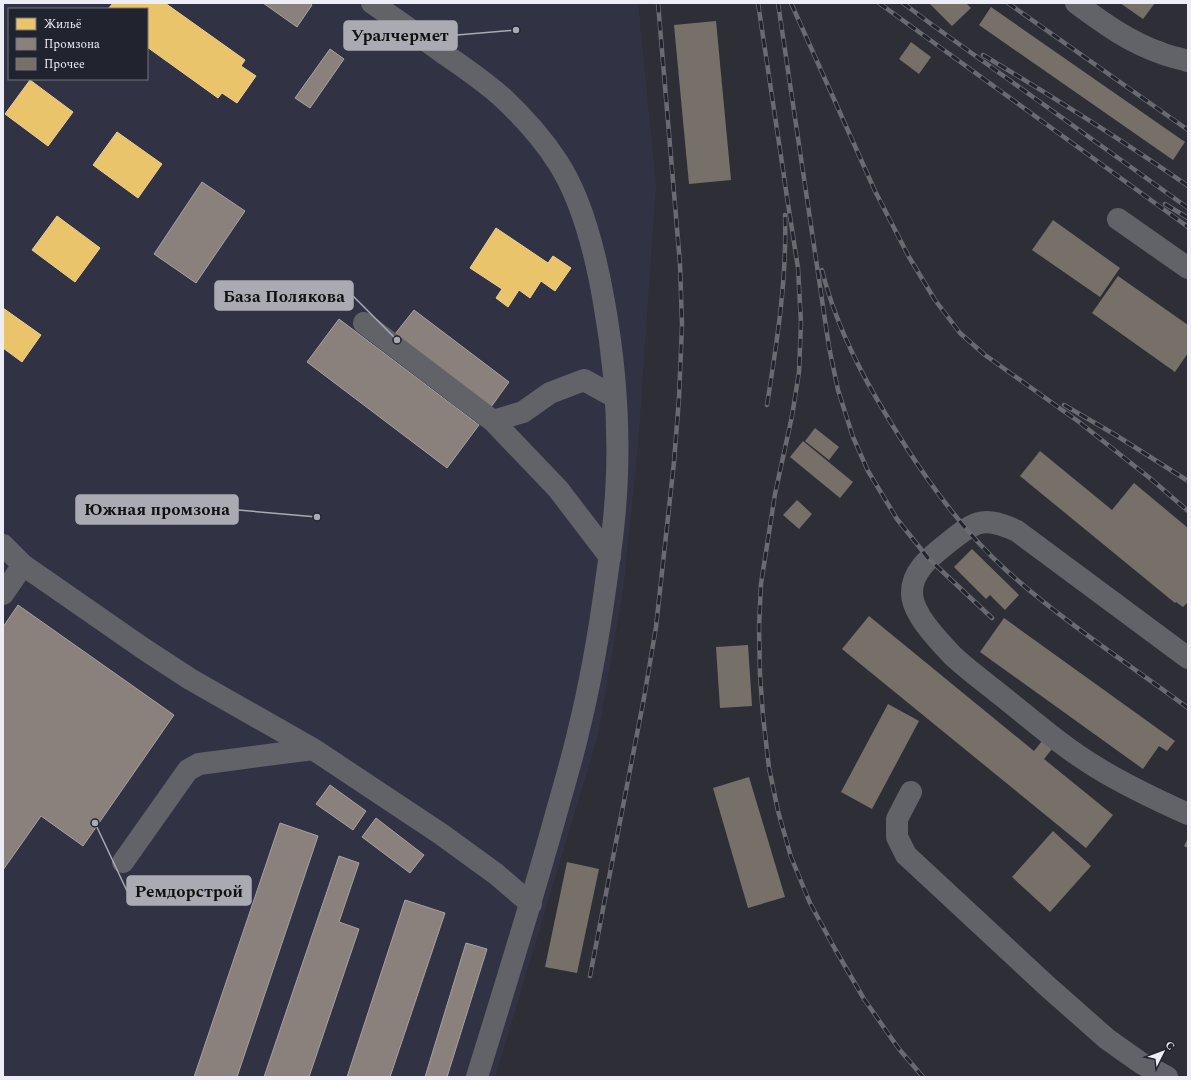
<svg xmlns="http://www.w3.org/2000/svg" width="1191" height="1080" font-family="Spectral,serif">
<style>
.built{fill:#313344;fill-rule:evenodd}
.homes{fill:#e9c46a;stroke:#ead094}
.industry{fill:#8a817c;stroke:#a7a1a1}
.building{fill:#767069}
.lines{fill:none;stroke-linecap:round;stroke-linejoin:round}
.minor{stroke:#626368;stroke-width:22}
.rail-casing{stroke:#6a6b71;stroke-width:4.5}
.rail{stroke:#21232f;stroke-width:3;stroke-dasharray:9;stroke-linecap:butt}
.leader{fill:none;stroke:#aaaab3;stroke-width:1.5}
.callout-dot{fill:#aaaab3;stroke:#21232f;stroke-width:1.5}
.callout{fill:#aaaab3;stroke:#aaaab3;stroke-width:1.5}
.callout-label{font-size:17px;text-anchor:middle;font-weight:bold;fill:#111}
</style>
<rect width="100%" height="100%" fill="#2e2f36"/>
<!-- built -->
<path class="built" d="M3 3H638L656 185 638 445 623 590 598 735 495 1077H3ZM9 9H147V79H9Z"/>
<!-- homes -->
<path class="homes" d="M113 3H165L245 60 241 66 256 76 237 103 222 93 218 98 147 47V9H108Z
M30 80 73 112 48 146 5 114Z
M117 132 162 164 138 198 93 165Z
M57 216 100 248 75 282 32 250Z
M496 228 548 263 553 256 571 268 555 291 541 281 530 298 519 290 508 307 496 298 502 289 470 268Z
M3 308 41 335 22 362 3 348Z"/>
<!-- industry -->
<path class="industry" d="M263 3H310L312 5 297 27Z
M330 49 344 59 310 108 295 98Z
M202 182 245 211 196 283 154 254Z
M414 310 509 382 491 407 395 334Z
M339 319 479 425 447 468 307 362Z
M18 605 174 715 83 846 41 816 3 870V627Z
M330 785 366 811 353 830 316 804Z
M376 818 424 855 410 873 362 837Z
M280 823 318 836 237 1077H194Z
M339 856 359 863 339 922 359 929 309 1077H264Z
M405 900 445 913 390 1077H347Z
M466 943 487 949 447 1077H425Z"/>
<!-- building -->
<path class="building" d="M929 3H966L971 8 952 26Z
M1120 3H1155L1143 19Z
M991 7 1185 142 1173 160 979 25Z
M716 21 731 180 689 184 674 25Z
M911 42 931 57 919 74 899 59Z
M1053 220 1120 268 1100 297 1032 250Z
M1118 276 1188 325V353L1175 372 1092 313Z
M815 428 839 447 829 460 805 441Z
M803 441 853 482 840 498 790 457Z
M1040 451 1112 510 1134 483 1188 528V602L1183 607 1176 602 1175 603 1020 476Z
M797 500 812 514 799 529 783 515Z
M972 549 1019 595 1005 610 990 595 986 599 954 567Z
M869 616 1034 751 1042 741 1052 749 1044 759 1113 815 1086 848 842 649Z
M1004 618 1175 741 1167 751 1159 746 1143 769 980 652Z
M748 645 752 706 720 708 716 647Z
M888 704 919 721 872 809 841 792Z
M749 777 785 897 748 908 713 788Z
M1053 831 1091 866 1050 912 1012 877Z
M1188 838V848L1184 846Z
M567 862 599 869 577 973 545 967Z"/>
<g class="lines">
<!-- minor -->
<path class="minor" d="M372 3C397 20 421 37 446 55 465 68 485 82 503 98 523 117 542 138 557 161 583 200 596 256 604 302 614 358 619 417 617 474 616 508 612 542 607 575 600 628 591 681 578 733 571 764 561 795 553 825 529 910 503 993 477 1077
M1076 3C1103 23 1129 42 1161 53 1170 57 1179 58 1188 61
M1118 219 1188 268
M364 323 493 421 558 489 610 557
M493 421 523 412 550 393 584 380 615 397
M3 545 23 565
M3 594 23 565 144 649 190 679 313 749
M1188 658 1017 531C985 516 976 520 949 542 933 555 911 570 912 594 913 615 939 641 953 656 968 670 986 683 1002 696 1033 721 1063 747 1096 767 1125 785 1157 800 1188 814
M911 792 897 819V837L906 855 1047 986 1107 1039 1141 1063 1167 1077
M123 862 188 770 199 764 313 749 441 834 496 874 531 904"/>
<!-- rail casing -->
<g class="rail-casing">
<path id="rail" d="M758 3 785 183
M778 3 829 347 838 390 853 437 868 471 897 519 928 558 992 618
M791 3 875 191 909 257 935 300 960 333 985 355 1079 422 1151 479 1188 511
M879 3 1188 227
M903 3 931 24 1188 208
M1008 3 1188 130
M983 55C1053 97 1122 140 1188 186
M784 178 798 268 801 323 799 372 792 416 775 494 761 584 759 627 760 675 763 716 769 768 778 811 791 857 810 903 835 949 864 999 899 1049 923 1077
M1165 204 1188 218
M822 270C838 335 872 394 908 450 936 493 968 536 1007 571 1063 621 1127 663 1188 708
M767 405C777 342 787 279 785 215
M1064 405 1114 434 1188 481
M590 976 644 698 656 627 674 462 679 398 682 325 680 264 658 3"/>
</g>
<!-- rail -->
<use href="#rail" class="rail"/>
</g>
<!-- callouts -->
<path class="leader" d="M516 30L457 35M397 340L353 296M317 517L238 510M95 823L127 891"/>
<g class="callout-dot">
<circle cx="516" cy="30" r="4"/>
<circle cx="397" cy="340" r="4"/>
<circle cx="317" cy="517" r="4"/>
<circle cx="95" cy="823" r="4"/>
</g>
<g class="callout">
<rect x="344" y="21" width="113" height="29" rx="4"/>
<rect x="215" y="281" width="138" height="29" rx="4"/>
<rect x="76" y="495" width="162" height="29" rx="4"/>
<rect x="127" y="876" width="124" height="29" rx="4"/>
</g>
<g class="callout-label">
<text x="400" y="41">Уралчермет</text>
<text x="284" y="302">База Полякова</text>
<text x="157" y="515">Южная промзона</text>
<text x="189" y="897">Ремдорстрой</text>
</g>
<!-- border -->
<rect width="1191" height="1080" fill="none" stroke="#ecedf6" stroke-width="8"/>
<!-- legend -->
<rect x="8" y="8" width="140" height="72" fill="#21232f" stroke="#72747f"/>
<rect x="16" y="18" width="20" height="12" fill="#e9c46a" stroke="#72747f"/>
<text x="44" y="28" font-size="12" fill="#ecedf6">Жильё</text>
<rect x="16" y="38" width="20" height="12" fill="#8a817c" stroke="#72747f"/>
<text x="44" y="48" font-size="12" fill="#ecedf6">Промзона</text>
<rect x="16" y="58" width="20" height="12" fill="#767069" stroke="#72747f"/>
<text x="44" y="68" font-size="12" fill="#ecedf6">Прочее</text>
<!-- north arrow -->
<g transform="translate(1163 1052) rotate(48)" stroke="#21232f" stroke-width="3" paint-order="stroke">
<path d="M0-3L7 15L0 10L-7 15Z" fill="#ecedf6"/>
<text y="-6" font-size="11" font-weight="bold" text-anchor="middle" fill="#ecedf6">С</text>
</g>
</svg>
